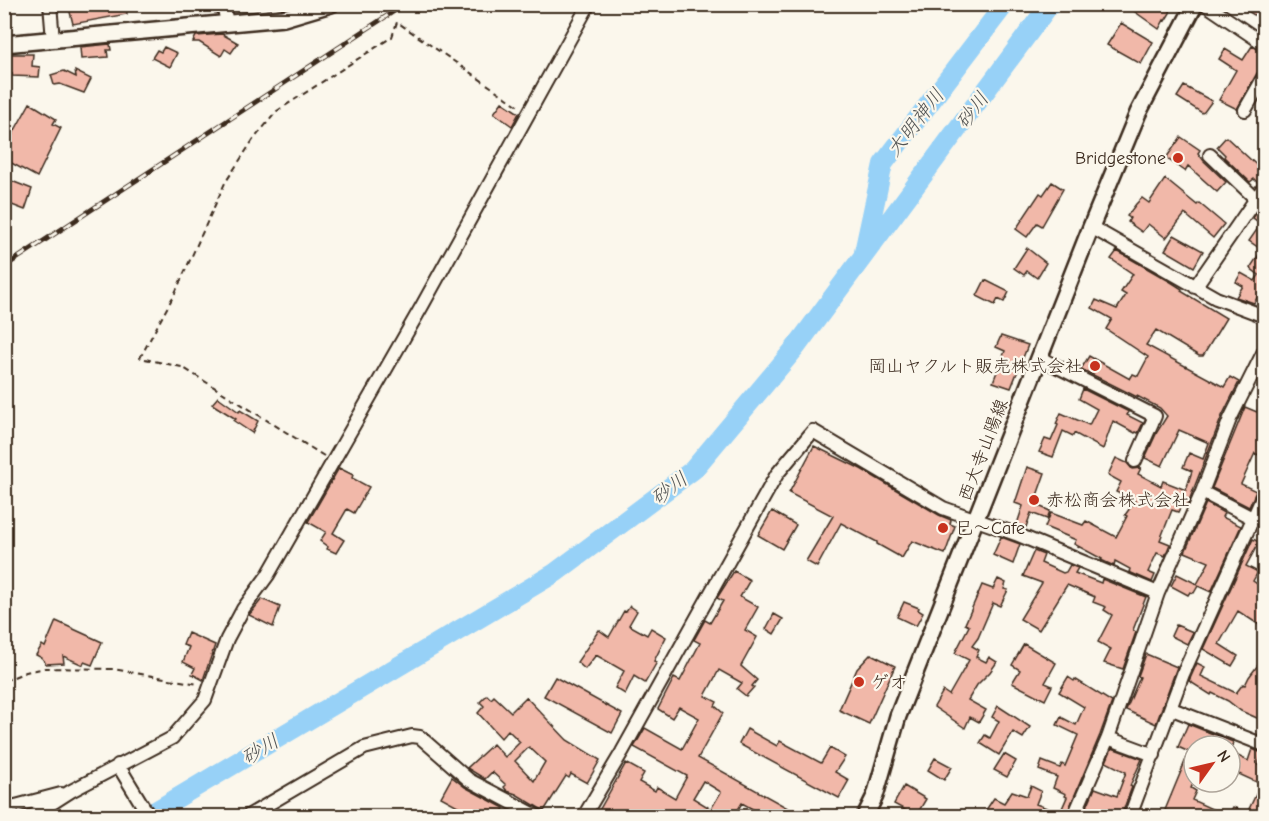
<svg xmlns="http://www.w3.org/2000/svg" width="1269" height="821" font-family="'Comic Neue','Klee One',sans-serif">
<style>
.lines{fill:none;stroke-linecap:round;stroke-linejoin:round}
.river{stroke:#97d1f7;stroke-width:20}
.building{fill:#f1b8a9;stroke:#3b2a1e;stroke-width:1.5;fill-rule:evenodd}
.minor-casing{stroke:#3b2a1e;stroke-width:16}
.major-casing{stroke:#3b2a1e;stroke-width:20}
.path{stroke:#3b2a1e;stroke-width:2;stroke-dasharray:6 4.5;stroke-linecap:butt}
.minor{stroke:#fbf7ec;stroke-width:12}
.major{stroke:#fbf7ec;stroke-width:15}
.rail-casing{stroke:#3b2a1e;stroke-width:5}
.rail{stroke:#fbf7ec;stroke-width:3;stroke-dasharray:9;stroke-linecap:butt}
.poi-dot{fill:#c8321e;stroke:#fbf7ec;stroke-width:2}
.labels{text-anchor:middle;stroke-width:4.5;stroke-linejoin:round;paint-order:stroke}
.poi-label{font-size:18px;fill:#3b2a1e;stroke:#fbf7ec;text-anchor:start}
.street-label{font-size:18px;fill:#3b2a1e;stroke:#fbf7ec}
.water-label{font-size:20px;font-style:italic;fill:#525454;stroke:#fbf7ec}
</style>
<rect width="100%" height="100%" fill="#fbf7ec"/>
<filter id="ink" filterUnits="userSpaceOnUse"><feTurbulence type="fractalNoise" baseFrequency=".0167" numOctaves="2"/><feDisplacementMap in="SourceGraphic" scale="12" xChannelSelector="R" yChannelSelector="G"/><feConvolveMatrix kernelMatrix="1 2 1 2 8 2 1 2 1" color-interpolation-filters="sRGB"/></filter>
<g filter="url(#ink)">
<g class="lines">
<!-- river -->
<path class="river" d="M864 252 883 164 1005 4
M147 816 555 573 693 470 796 347 1050 4"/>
</g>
<!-- building -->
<path class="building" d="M68 4H126L127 14 73 24Z
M1124 4H1171L1170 13 1165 21 1164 20 1159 29Z
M1236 4H1259L1264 9 1259 18Z
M1121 23 1153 42 1141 64 1107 45Z
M222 34 238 43 231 53 225 49 221 56 199 42H193L196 36Z
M110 44 111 50H107L108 57 81 59 80 47Z
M1252 46 1264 52V69L1257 73 1237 109 1219 100 1236 70 1219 59 1225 49 1243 60Z
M164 47 177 53 170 67 152 58 157 50 161 52Z
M4 54H33L32 66 40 67 39 77 12 76V73H4Z
M64 71 76 77 75 71 91 79 84 93 60 84 54 85 51 75Z
M1184 86 1212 101 1204 112 1202 113 1177 97Z
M502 102 519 113 512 126 494 113Z
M30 103 56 119 53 124 61 128 37 177 4 159V150Z
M1181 137 1200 150 1198 153 1204 161 1226 182 1217 192 1188 166 1185 171 1166 158Z
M1226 137 1264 172 1262 179 1257 182 1254 179 1250 182 1224 157 1225 155 1217 147Z
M4 178 32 189 25 210 4 202Z
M1165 179 1197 205 1199 203 1224 224 1213 238 1185 214 1166 238 1148 224 1142 232 1128 222 1130 218 1127 216 1136 204 1142 198 1149 203Z
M1052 182 1063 189 1042 226 1037 223 1027 237 1016 229 1040 193 1043 195Z
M1260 208 1264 211V300L1258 296 1254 303 1236 297 1243 286 1236 282 1241 273 1255 281 1259 275 1250 268 1262 250 1249 241 1261 224 1253 218Z
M1174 235 1203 251 1194 267 1165 250Z
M1027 248 1046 263 1037 278 1027 271 1024 275 1014 268Z
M1117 251 1171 282 1182 289 1181 291 1226 318 1203 356H1199L1156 330 1146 345 1224 387 1230 377 1239 382 1222 416 1187 506 1182 504 1178 512 1172 510 1160 540 1170 544 1165 556 1157 553 1148 572 1155 575 1152 582 1129 572 1130 569 1115 561 1114 566 1101 560 1102 559 1074 544 1076 540 1045 527 1051 513 1083 525 1086 521 1116 537 1127 516 1125 515 1135 501 1116 492 1121 482 1108 475 1116 458 1127 463 1132 469 1141 468 1138 474 1161 486 1163 481 1186 490 1192 471 1183 467 1189 453 1203 459 1209 443 1179 430 1162 466 1145 458 1157 432 1167 416 1160 408 1137 396V397L1081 369 1089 356 1130 379 1133 374 1138 376 1148 357 1106 329 1112 319 1092 308 1096 300 1117 309 1126 295 1121 292 1133 274 1111 259Z
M985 280 1009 292 1004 302 998 299 995 305 977 296Z
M1001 336 1028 345 1011 388 993 382 1005 351 996 347Z
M1083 389 1129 412 1127 415 1143 423 1138 433 1136 432 1135 433 1113 421 1103 449 1074 433 1073 436 1063 431 1053 457 1039 452 1045 439 1051 441 1058 425 1056 424 1061 413 1089 425 1097 409 1079 399Z
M1264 395V458L1255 453 1241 484 1256 491 1249 507 1212 488 1245 407 1257 412Z
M218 397 239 412 240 410 258 421 252 433 234 421 236 419 212 404Z
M814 446 861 469 939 515 951 520 950 524 955 526 945 554 912 541 902 558 877 544V542L841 523 817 567 806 561 833 516 789 493Z
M1027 467 1045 473 1034 504 1050 511 1047 519 1031 513 1026 527 1017 524 1023 506 1015 503Z
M339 468 353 475 352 478 369 487 354 513 347 509 333 533 344 540 336 553 327 549 328 547 320 541 326 532 308 522Z
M1206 503 1224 513 1222 517 1241 526 1211 592 1198 586 1194 593 1190 592 1188 595 1171 586 1177 574 1197 584 1209 562 1185 552Z
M772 511 796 525 782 549 758 535Z
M1001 537 1020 544 1013 564 993 555Z
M1253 539 1259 542 1246 566 1258 572 1253 581 1263 588 1259 593 1264 597V628L1238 611 1219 644 1238 656 1232 666 1203 649Z
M1034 551 1044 555 1041 563 1063 573 1066 572 1070 565 1078 568 1075 573 1101 583 1102 579 1146 597 1133 630 1136 632 1123 669 1104 663 1111 649 1098 642 1112 615 1104 610 1106 607 1093 602 1095 597 1067 585 1039 630 1020 619 1042 583 1023 576Z
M734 571 750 580 740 597 758 607 745 630 757 637 741 666 757 680 752 686 754 687 746 696 737 689 742 683 719 670 705 696 717 702 715 706 723 713 698 758 802 816H765L742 803 734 816H596L626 763 644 773 639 782 655 791 657 787 675 798 687 776 634 747 645 728 682 749 699 718 679 707 672 718 658 709 674 678 680 681 700 643 694 640 705 620 710 623 723 601 717 598ZM703 781 721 792 711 809 693 798Z
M998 579 1006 583 1004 589 1008 590 1000 606 993 603 978 638 972 646 979 650 976 657 986 662 989 657 997 662 990 672 977 685 968 700 986 710 979 722 970 717 965 728 934 707 943 691 949 695 969 660 955 653 969 626 965 624 982 585 993 589Z
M262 599 280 607 273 627 249 615Z
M904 602 919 608 918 610 923 613 916 626 897 617Z
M630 606 637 611 629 625 647 635 651 628 666 637 654 661 657 662 645 683 634 676 625 694 615 688 624 671 596 655 585 669 577 662 599 630 609 637 624 611 626 612Z
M774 614 783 619 774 634 766 629Z
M56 621 102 642 92 665 84 662 83 665 63 656 64 663 46 664 42 658 36 655 42 645 45 647Z
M1176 625 1193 632 1187 644 1171 636Z
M188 633 215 645 203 680 192 674 195 668 183 662 189 647 183 645Z
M1024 644 1056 663 1045 683 1052 686 1045 700 1012 683 1020 670 1012 665Z
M871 654 895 666 869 724 839 710 857 669Z
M1146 654 1177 667 1156 724 1126 710 1140 677 1138 676Z
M1264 657V721L1241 711 1228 701 1212 693 1211 695 1189 681 1197 663 1205 667 1201 676 1236 693 1243 684 1245 685 1249 677Z
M555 677 622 714 612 733 544 696Z
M1068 677 1074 681 1075 679 1112 702 1100 735 1066 816H998L986 810 994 798 1004 803 1012 791 1027 796 1031 786 1041 791 1036 804 1060 813 1067 797 1065 796 1066 794 1053 788 1057 777 1039 770 1042 761 1060 768 1062 764 1065 766 1078 735 1057 725 1061 717 1076 725 1084 707 1059 692Z
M487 695 491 699 494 696 511 712 526 697 567 740 600 760 587 783 571 774 569 778 566 776 544 811 516 794 507 791 504 787 506 785 492 772 485 779 467 768 493 744 505 757 520 742 508 730 501 738 478 713 484 706 480 702ZM529 747 545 762 534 781 515 761Z
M998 706 1030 727 1023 738 1013 732 999 755 980 743 985 735 990 738 999 721 992 717Z
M1188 724 1233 742 1232 746H1194V782L1191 788 1196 791 1192 800 1227 816H1179L1165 810 1189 752 1178 747Z
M747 729 777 746 780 741 821 763 830 748 845 757 835 772 849 780 839 798 739 744Z
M1112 748 1142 759 1130 786 1132 787 1121 816 1114 814 1113 816H1083L1095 788 1117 796 1126 772 1106 762Z
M1252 749 1262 753 1258 765 1264 768V816H1228L1233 807 1247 813 1261 784 1230 770V752L1248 761Z
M1004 754 1016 761 1007 777 994 770Z
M935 758 952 767 944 780 928 770Z
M452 777 465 787 504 808 500 816H476L441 797Z
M904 786 926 799 916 816 894 804Z"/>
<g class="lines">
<!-- minor casing -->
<g class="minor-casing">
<path id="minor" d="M50 4 53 40
M223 4 227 23
M1205 4 1264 44
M1245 110 1264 77
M1210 155 1256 199
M1091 227 1216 298 1264 316
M1195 287 1264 187
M1040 358 1155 416 1135 461
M1202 492 1264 524
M1172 709 1264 745
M1108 738 1154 755
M118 765 149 816
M4 809 61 794
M32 816 71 791 172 738 205 700 227 639 243 609 268 575 422 306 589 4
M248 816 364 748 412 736 420 737 469 780 537 816
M584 816 622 752 777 474 813 431 943 508 1016 534 1158 593
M1074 816 1108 738 1158 593 1202 492 1230 419 1264 351
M1130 816 1183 674 1264 494"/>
</g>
<!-- major casing -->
<g class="major-casing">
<path id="major" d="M4 44 284 18 331 4
M865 816 875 796 898 716 1091 227 1138 113 1195 4"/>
</g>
<!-- path -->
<path class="path" d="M324 456 182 367 140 358 175 293 225 183 253 140 277 111 392 37 397 22 520 107
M4 681 26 672 45 668 113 669 198 684"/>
<!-- minor -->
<use href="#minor" class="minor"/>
<!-- major -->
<use href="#major" class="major"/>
<!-- rail casing -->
<g class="rail-casing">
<path id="rail" d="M4 267 405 4"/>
</g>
<!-- rail -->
<use href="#rail" class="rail"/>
</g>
</g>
<!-- markers -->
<g class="poi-dot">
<circle cx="1178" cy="158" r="6"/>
<circle cx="1095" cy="366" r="6"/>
<circle cx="1034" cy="500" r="6"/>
<circle cx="943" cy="528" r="6"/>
<circle cx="859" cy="682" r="6"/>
</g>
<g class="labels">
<!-- poi labels -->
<g class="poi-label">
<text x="1166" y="164" text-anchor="end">Bridgestone</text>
<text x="1083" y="372" text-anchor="end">岡山ヤクルト販売株式会社</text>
<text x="1046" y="506">赤松商会株式会社</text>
<text x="955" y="534">巳～Cafe</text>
<text x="871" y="688">ゲオ</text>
</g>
<!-- street labels -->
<g class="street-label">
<text transform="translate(983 450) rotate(-69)" y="6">西大寺山陽線</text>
</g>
<!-- water labels -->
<g class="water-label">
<text transform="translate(972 110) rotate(-53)" y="7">砂川</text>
<text transform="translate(915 122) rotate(-52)" y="7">大明神川</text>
<text transform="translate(669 488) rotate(-37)" y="7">砂川</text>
<text transform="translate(260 749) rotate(-31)" y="7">砂川</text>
</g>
</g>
<!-- margin -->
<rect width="1269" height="821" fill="none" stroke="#fbf7ec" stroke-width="24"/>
<rect x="12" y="12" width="1245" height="797" fill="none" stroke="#3b2a1e" stroke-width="2" filter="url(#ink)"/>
<!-- north arrow -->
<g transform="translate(1212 764) rotate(56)"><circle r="28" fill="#fbf7ec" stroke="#aea59a" stroke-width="1.5"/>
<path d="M0-4.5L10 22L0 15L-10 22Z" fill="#c8321e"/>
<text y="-9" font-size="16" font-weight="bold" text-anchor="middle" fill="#3b2a1e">N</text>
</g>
</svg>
